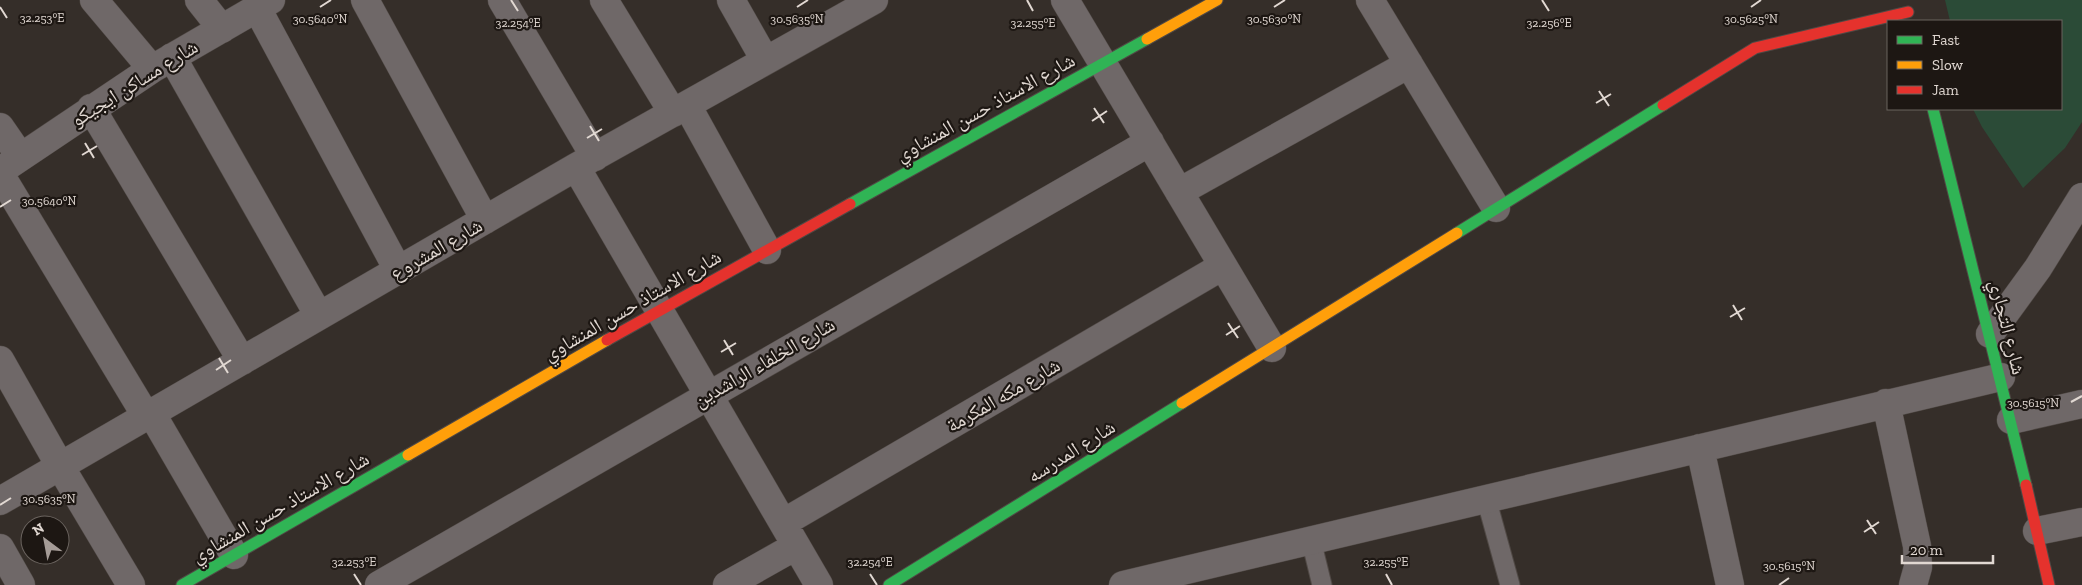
<svg xmlns="http://www.w3.org/2000/svg" width="2082" height="585" font-family="'Zilla Slab','Noto Naskh Arabic',serif">
<style>
.green{fill:#2b4b37}
.lines{fill:none;stroke-linecap:round;stroke-linejoin:round}
.lane-casing{stroke:#504945;stroke-width:21}
.street-casing{stroke:#504945;stroke-width:29}
.fast-casing{stroke:#504945;stroke-width:13}
.slow-casing{stroke:#504945;stroke-width:13}
.jam-casing{stroke:#504945;stroke-width:13}
.lane{stroke:#6f6868;stroke-width:19}
.street{stroke:#6f6868;stroke-width:28}
.fast{stroke:#30b455;stroke-width:11}
.slow{stroke:#ff9f0a;stroke-width:11}
.jam{stroke:#e5322d;stroke-width:11}
.ticks{fill:none;stroke:#e1d8d2;stroke-width:2}
.labels{text-anchor:middle;stroke-width:4.5;stroke-linejoin:round;paint-order:stroke}
.street-label{font-size:20px;fill:#e1d8d2;stroke:#1d1713}
.ticks-label{font-size:12px;text-anchor:middle;fill:#e1d8d2;stroke:#1d1713;stroke-width:4.5;stroke-linejoin:round;paint-order:stroke}
</style>
<rect width="100%" height="100%" fill="#352e29"/>
<!-- green -->
<path class="green" d="M1945 0H2082V122L2065 148 2023 188 1982 127 1973 109H2061V21H1950Z"/>
<g class="lines">
<!-- lane casing -->
<g class="lane-casing">
<path id="lane" d="M1486 498 1510 585
M1311 540 1322 585"/>
</g>
<!-- street casing -->
<g class="street-casing">
<path id="street" d="M94 0 152 69
M199 0 222 29
M365 0 485 220
M502 0 595 157
M604 0 673 113
M731 0 765 60
M1065 0 1272 348
M1370 0 1496 208
M257 8 398 270
M172 57 319 316
M687 105 767 250
M91 108 242 361
M0 127 20 156
M576 167 819 585
M0 171 152 69 271 0
M0 174 146 416
M1179 192 1409 64
M1990 334 2038 268 2082 197
M0 360 60 466 131 585
M1886 403 1917 546 1918 567 1913 585
M152 414 234 555
M2011 420 2082 404
M1700 448 1730 585
M0 501 576 167 874 0
M783 523 1223 266
M2037 531 2082 522
M0 548 21 585
M379 585 1150 142
M727 585 796 546
M1123 585 2001 377"/>
</g>
<!-- fast casing -->
<g class="fast-casing">
<path id="fast" d="M1933 109 2026 485
M850 204 1147 39
M1457 233 1663 105
M182 585 408 455
M889 585 1182 403"/>
</g>
<!-- slow casing -->
<g class="slow-casing">
<path id="slow" d="M1147 39 1217 0
M1182 403 1457 233
M408 455 607 340"/>
</g>
<!-- jam casing -->
<g class="jam-casing">
<path id="jam" d="M1663 105 1755 48 1908 12
M607 340 850 204
M2026 485 2049 585"/>
</g>
<!-- lane -->
<use href="#lane" class="lane"/>
<!-- street -->
<use href="#street" class="street"/>
<!-- fast -->
<use href="#fast" class="fast"/>
<!-- slow -->
<use href="#slow" class="slow"/>
<!-- jam -->
<use href="#jam" class="jam"/>
</g>
<!-- ticks -->
<path class="ticks" d="M511 0 518 11M1027 0 1033 11M1542 0 1549 11M0 7 7 18M320 7 331 0M797 7 808 0M1274 7 1285 0M1751 7 1761 0M1599 91 1609 106M1596 103 1611 94M1094 108 1104 123M1092 121 1107 111M590 126 599 141M587 138 602 129M85 143 94 158M82 155 97 146M0 207 11 200M1733 305 1742 320M1730 317 1745 308M1228 323 1238 338M1226 335 1240 326M724 340 733 355M721 352 736 343M219 358 228 373M216 370 231 360M2071 402 2082 396M0 505 11 498M1867 520 1876 534M1864 532 1879 522M354 574 361 585M870 574 877 585M1386 574 1392 585M1779 585 1789 578"/>
<g class="labels">
<!-- street labels -->
<g class="street-label">
<text transform="translate(134 83) rotate(-32)" y="7">شارع مساكن ايجيكو</text>
<text transform="translate(985 107) rotate(-29)" y="7">شارع الاستاذ حسن المنشاوي</text>
<text transform="translate(436 249) rotate(-30)" y="7">شارع المشروع</text>
<text transform="translate(632 305) rotate(-30)" y="7">شارع الاستاذ حسن المنشاوي</text>
<text transform="translate(2008 327) rotate(76)" y="7">شارع التجاري</text>
<text transform="translate(764 362) rotate(-30)" y="7">شارع الخلفاء الراشدين</text>
<text transform="translate(1003 395) rotate(-30)" y="7">شارع مكه المكرمة</text>
<text transform="translate(1071 451) rotate(-32)" y="7">شارع المدرسه</text>
<text transform="translate(280 507) rotate(-30)" y="7">شارع الاستاذ حسن المنشاوي</text>
</g>
</g>
<g class="ticks-label">
<text x="42" y="22">32.253°E</text>
<text x="1751" y="23">30.5625°N</text>
<text x="320" y="23">30.5640°N</text>
<text x="797" y="23">30.5635°N</text>
<text x="1274" y="23">30.5630°N</text>
<text x="518" y="27">32.254°E</text>
<text x="1033" y="27">32.255°E</text>
<text x="1549" y="27">32.256°E</text>
<text x="49" y="205">30.5640°N</text>
<text x="2033" y="407">30.5615°N</text>
<text x="49" y="503">30.5635°N</text>
<text x="354" y="566">32.253°E</text>
<text x="870" y="566">32.254°E</text>
<text x="1386" y="566">32.255°E</text>
<text x="1789" y="570">30.5615°N</text>
</g>
<!-- legend -->
<rect x="1887" y="20" width="175" height="90" fill="#1d1713" stroke="#6b645f"/>
<rect x="1897" y="36" width="25" height="8" fill="#30b455" stroke="#6b645f"/>
<text x="1932" y="45" font-size="15" fill="#e1d8d2">Fast</text>
<rect x="1897" y="61" width="25" height="8" fill="#ff9f0a" stroke="#6b645f"/>
<text x="1932" y="70" font-size="15" fill="#e1d8d2">Slow</text>
<rect x="1897" y="86" width="25" height="8" fill="#e5322d" stroke="#6b645f"/>
<text x="1932" y="95" font-size="15" fill="#e1d8d2">Jam</text>
<!-- north arrow -->
<g transform="translate(45 540) rotate(328)"><circle r="24" fill="#1d1713" stroke="#6b645f"/>
<path d="M0-4L9 19L0 12L-9 19Z" fill="#a59c97"/>
<text y="-8" font-size="14" font-weight="bold" text-anchor="middle" fill="#e1d8d2">N</text>
</g>
<!-- scale -->
<path d="M1902 555v8h91v-8" fill="none" stroke="#e1d8d2" stroke-width="2.5"/>
<text x="1910" y="555" font-size="15" fill="#e1d8d2" stroke="#1d1713" stroke-width="4" paint-order="stroke">20 m</text>
</svg>
